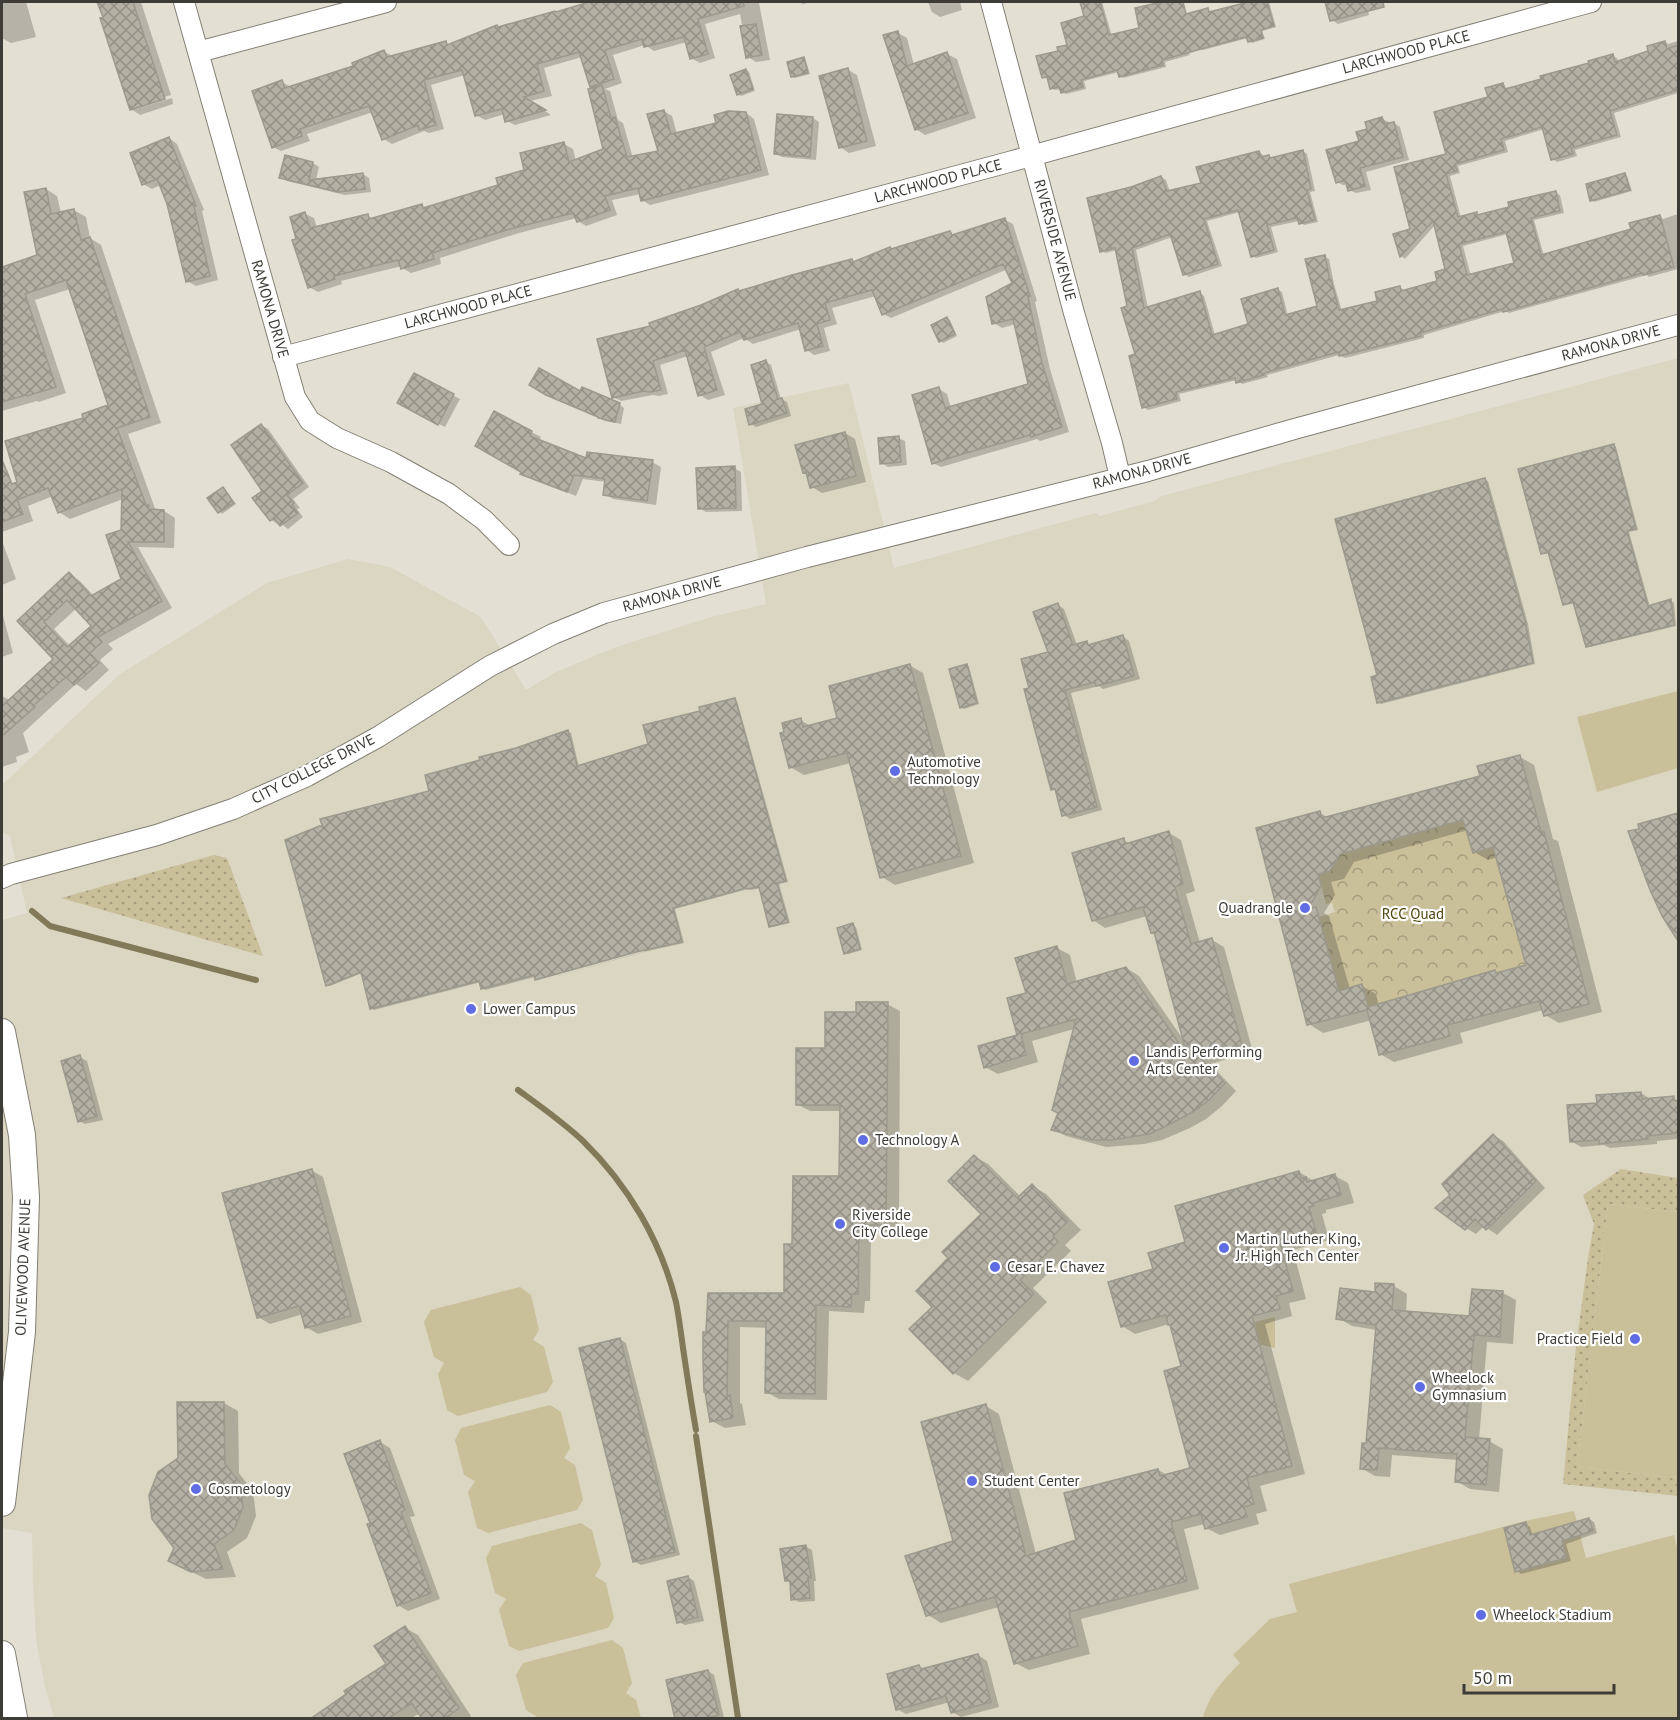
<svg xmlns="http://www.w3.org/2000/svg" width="1680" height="1720" font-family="'PT Sans',sans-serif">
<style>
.built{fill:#dbd6c2}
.grass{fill:url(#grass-dots)}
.park{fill:url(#park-crowns)}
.garden{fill:#c9bf99}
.shadow{fill:#0003;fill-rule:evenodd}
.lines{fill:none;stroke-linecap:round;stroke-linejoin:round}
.stream{stroke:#827959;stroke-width:6}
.building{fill:url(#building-cross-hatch);stroke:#9c998d;stroke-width:1.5;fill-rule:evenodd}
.minor-casing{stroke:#838075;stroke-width:22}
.major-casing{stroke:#838075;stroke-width:28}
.minor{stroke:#fff;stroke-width:20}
.major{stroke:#fff;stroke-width:26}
.poi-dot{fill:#5f6ce3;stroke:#fff;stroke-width:2}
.labels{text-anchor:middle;stroke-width:4.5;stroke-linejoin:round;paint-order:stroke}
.street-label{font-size:15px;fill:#3e3c37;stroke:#fff}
.poi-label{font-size:15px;fill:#3e3c37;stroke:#fff;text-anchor:start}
.park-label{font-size:15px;fill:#53450e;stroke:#fff}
</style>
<defs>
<pattern id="grass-dots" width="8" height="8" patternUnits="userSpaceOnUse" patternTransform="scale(1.5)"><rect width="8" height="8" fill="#c9bf99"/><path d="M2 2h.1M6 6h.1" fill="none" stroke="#a59c7e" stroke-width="1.8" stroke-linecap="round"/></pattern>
<pattern id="park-crowns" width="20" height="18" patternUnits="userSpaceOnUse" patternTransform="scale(1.5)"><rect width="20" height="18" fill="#c9bf99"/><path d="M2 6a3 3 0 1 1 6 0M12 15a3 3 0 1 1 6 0" fill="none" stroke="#a59c7e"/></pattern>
<pattern id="building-cross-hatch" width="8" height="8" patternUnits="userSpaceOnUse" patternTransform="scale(1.5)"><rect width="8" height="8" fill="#b4b0a4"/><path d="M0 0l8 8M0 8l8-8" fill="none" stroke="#949086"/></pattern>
</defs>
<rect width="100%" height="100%" fill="#e3dfd3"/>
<!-- built -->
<path class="built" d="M1678 358V1718H54L45 1687 36 1639 33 1585 32 1533 2 1528V920L27 913 10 836 2 832V785L120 674 267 583 348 559 390 567 481 617 526 690 556 672 616 647 711 617 766 604 733 408 849 383 894 568 1096 513 1100 516 1154 501 1162 496Z"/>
<!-- grass -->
<path class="grass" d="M214 855 227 858 263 956 61 898Z
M1621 1169 1678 1178V1212L1608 1204 1577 1467 1678 1478V1496L1563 1484 1576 1347 1588 1258 1594 1224 1583 1195Z"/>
<!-- park -->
<path class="park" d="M1463 820 1473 852 1493 847 1526 965 1496 973 1494 970 1368 1007 1362 984 1339 991 1319 917 1335 912 1332 903 1326 904 1318 874 1330 871 1336 861 1335 856Z"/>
<!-- garden -->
<path class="garden" d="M1678 691V768L1597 792 1577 717Z
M1608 1204 1678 1212V1478L1577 1467Z
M520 1287 531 1295 539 1330 533 1340 544 1347 553 1382 547 1392 458 1416 447 1410 438 1374 444 1363 434 1357 424 1322 431 1310Z
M1275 1317V1348L1257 1344 1255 1322Z
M550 1405 561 1412 570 1448 564 1458 575 1465 583 1500 577 1510 488 1533 477 1528 468 1492 475 1481 464 1475 455 1440 461 1428Z
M1574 1511 1586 1558 1674 1535 1678 1551V1718H1203C1208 1696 1224 1679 1240 1663L1233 1655 1270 1619 1297 1612 1289 1584 1525 1521Z
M581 1523 592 1530 601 1565 595 1576 606 1583 614 1618 608 1628 519 1651 509 1646 499 1610 506 1599 495 1593 486 1558 492 1546Z
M612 1640 623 1648 632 1683 626 1693 636 1700 641 1718H535L536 1716 526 1710 516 1675 523 1663Z"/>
<!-- shadow -->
<path class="shadow" d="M2 2H26L36 37 11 43 2 38Z
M98 2H141L171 95 136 106V109L172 98 173 104 140 115 131 109 105 18Z
M592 2H766L759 3 770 60 756 62 748 57 740 14 705 24 715 58 700 63 691 58 687 42 654 51 645 45 613 55 622 83 605 89 610 91 618 120 623 123 633 158 659 152 664 111 672 116 677 134 718 124 746 113 754 119 769 175 650 205 642 200 641 194 612 200 617 215 586 226 578 221 577 218 519 233 440 258 441 264 411 273 402 268V266L341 281 342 284 318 292 309 287 298 240 305 214 314 218 317 228 368 216 374 219 421 205 427 209 500 186 526 171 564 144 573 149 576 161 605 150 595 88 591 86 582 57 544 68 552 96 530 101 551 115 515 125 507 121 505 114 485 120 476 115 465 75 431 85 444 129 429 133 424 131 392 144 384 139 373 112 307 134 310 141 281 151 273 147 282 82 291 87 355 67 384 52 393 56 446 43 450 45 500 28 557 14Z
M798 2H812L803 4Z
M928 2H960L962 10 940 17 932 12Z
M1082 2H1102L1112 36 1141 29 1166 5 1190 55 1165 62 1166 67 1123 78 1120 76 1119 72 1084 81 1086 89 1066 94 1062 92V89L1055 90 1052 88 1049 78 1043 77 1060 52 1069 46 1086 18Z
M1254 2H1269L1276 27 1262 31 1265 39 1252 43 1248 38 1203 50 1200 49 1208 9 1211 13Z
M1327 2H1366L1369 15 1338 24 1332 20Z
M898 33 907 38 914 65 947 54 957 59 976 118 925 135 916 129Z
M1678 41V93L1614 113 1621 137 1575 150 1577 156 1557 162 1553 159 1544 129 1505 141 1508 152 1458 166 1460 173 1450 176 1461 218 1477 214 1480 216 1511 208 1555 192 1560 195 1564 213 1534 220 1544 256 1633 230 1660 216 1663 219 1678 214V269L1649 277 1647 275 1509 313 1505 311 1424 335V338L1345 358 1339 355 1267 375 1268 377 1242 384 1237 380 1179 394 1181 401 1148 410 1143 407 1137 355 1117 250 1106 253 1101 251 1132 188 1161 177 1166 180 1170 192 1202 184 1259 152 1263 155 1264 158 1269 157 1273 159 1303 151 1307 154 1315 191 1310 192 1318 222 1304 225 1299 221 1271 227 1278 252 1256 258 1252 256 1240 212 1207 221 1222 266 1189 277 1184 274 1172 237 1136 250 1148 308 1200 293 1204 296 1215 335 1250 325 1278 290 1282 292 1288 316 1319 307 1324 256 1329 259 1334 284 1342 311 1378 302 1400 287 1405 291 1439 282 1447 270 1435 225 1405 259 1401 256 1395 235 1412 230 1448 155 1490 98 1503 85 1508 90 1612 56 1617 58 1618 62 1650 52 1665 42 1668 44ZM1508 234 1516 264 1471 276 1463 246Z
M803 59 806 61 810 74 795 78 792 77Z
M746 70 749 72 755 91 741 96 738 94Z
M848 70 857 75 876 146 849 153 840 147Z
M813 118 819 122 816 160 782 157 775 153Z
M1382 119 1389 122V125L1394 123 1400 127 1409 160 1366 172 1371 190 1356 193 1349 190 1348 184 1343 185 1337 182 1361 142Z
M169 138 177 144 204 210 202 211 218 280 196 286 187 281 168 204 161 185 152 189 143 184Z
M313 163 319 167 316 180 363 174 369 178 371 192 345 195 287 181 281 177Z
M1625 174 1627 176 1632 191 1594 202 1591 200Z
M46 189 57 196 61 213 74 210 86 217 90 238 101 245 161 423 128 434 156 511H164L175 518 174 548 138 547 172 608 108 644 113 649 100 660 109 670 86 691 76 684 23 733 29 752 16 757 17 762 2 767V696L10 700 55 659 19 621 69 574 80 581 94 596 123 580V499L70 519 59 512 53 496 28 506 33 521 2 532V490L19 483 85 419 109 406 70 289 35 300 66 393 39 402 37 401 2 411V363L16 359 2 315V268L39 256ZM77 608 93 626 70 646 54 629Z
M1005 220 1013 224 1037 301 1035 302 1050 369 1069 432 1040 441 1037 439 941 467 933 463 939 389 947 394 951 408 1030 385 1016 324 1002 328 994 323 1014 283 1008 269 891 318 883 314 876 296 832 308 837 324 824 328 830 351 814 355 807 350 801 329 753 344 744 338 711 352 725 395 708 400 700 395 688 356 660 365 668 394 659 396 653 395 621 401 613 397 651 327 741 292 852 261 855 263 892 250 950 233 956 236Z
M947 319 950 320 957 336 943 343 941 341 933 326Z
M766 362 771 365 781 399 787 402 791 416 756 427 751 424 764 405Z
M414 375 460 399 445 427 399 403Z
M581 393 619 404 624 408 621 424 605 421 600 418Z
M495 413 541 437 539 441 588 460 652 462 661 467 656 505 613 499 604 494 606 482 583 479 576 496 531 478Z
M261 425 268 429 309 487 293 499 300 508 297 509 303 517 288 529 280 523 278 524 271 520 255 498 265 491Z
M845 433 855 439 866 482 822 493 812 487 808 475 804 472Z
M898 438 905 441 907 465 888 467 882 463Z
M1614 445 1616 447 1638 530 1629 532 1650 607 1671 601 1674 603 1676 626 1590 647 1587 646 1575 603 1567 605 1564 604 1550 553 1545 554 1542 553Z
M734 468 741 472 742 511 706 512 699 508Z
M1485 480 1488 481 1528 624 1535 664 1381 704 1378 702 1379 676Z
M223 488 236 504 222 514 209 498Z
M2 541 16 579 2 585Z
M1058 605 1064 609 1077 645 1087 643 1092 646 1123 637 1129 641 1140 679 1103 689 1099 686 1071 693 1102 810 1070 819 1064 815 1057 792 1053 789 1031 690 1049 653Z
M2 612 13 653 2 657Z
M909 665 923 673 974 863 895 885 882 877 851 763 804 775 790 767 800 720 811 726 839 719Z
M967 665 969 667 979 704 964 709 962 707Z
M734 700 737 701 788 882 779 884 790 923 773 927 771 926 761 888 751 890 748 889 675 909 684 943 639 953 539 981 644 952 643 949 485 990 483 988 481 982 374 1010 372 1008 362 973 330 986 327 985 431 792 516 749 568 732 571 733 579 767 650 745 702 712Z
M1520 757 1534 765 1553 839 1558 841 1602 1012 1559 1023 1545 1015 1543 1010 1460 1033 1463 1043 1394 1062 1380 1054 1372 1020 1323 1033 1309 1024 1258 829 1320 813 1329 818 1482 777ZM1468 830 1474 852 1488 860 1497 857 1528 966 1499 974 1495 972 1379 1006 1376 994 1362 986 1350 989 1329 916 1324 913 1335 895 1331 882 1344 879 1354 862Z
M1678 815V937L1663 915 1639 825Z
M1169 833 1181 840 1195 891 1186 894 1200 943 1212 940 1224 947 1253 1052 1210 1064 1236 1091 1222 1106 1206 1119 1190 1128 1162 1140 1144 1144 1106 1147 1066 1136 1053 1129 1059 1113 1074 1029 1032 1041 1038 1062 998 1074 985 1067 1019 1036 1028 994 1057 948 1070 955 1077 983 1126 968 1139 976 1185 1042 1156 934 1152 932 1147 916 1105 928 1093 920 1124 840 1130 844Z
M853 925 856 927 862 950 848 954 845 953Z
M887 1004 900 1011 899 1232H871L870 1301H865L864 1313 829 1311 827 1400 779 1399 766 1392 768 1328 740 1327V1403L742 1404 746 1425 725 1428 712 1421 708 1334 709 1295 785 1294 794 1246 841 1177V1111H810L797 1104 826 1050 858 1014Z
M80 1057 87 1061 103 1120 85 1124 79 1121Z
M1641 1093 1650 1099 1673 1098 1678 1101V1139L1657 1141V1144L1610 1148 1604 1145 1581 1147 1571 1141 1599 1104Z
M1493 1135 1503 1141 1545 1188 1497 1235 1484 1226 1476 1234 1466 1228 1452 1195Z
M974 1156 988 1164 1021 1197 1032 1186 1046 1194 1081 1230 1065 1245 1071 1251 1033 1288 1047 1302 968 1381 954 1373 934 1307 951 1258 983 1214Z
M311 1170 323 1177 362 1322 318 1334 306 1327 303 1314 270 1324 258 1317Z
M1299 1172 1312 1180 1313 1182 1335 1176 1348 1183 1354 1203 1326 1210V1213L1322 1214 1329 1240 1293 1250 1306 1299 1289 1303 1292 1316 1265 1324 1305 1474 1260 1486 1267 1511 1256 1514 1259 1524 1220 1535 1206 1528 1205 1524 1184 1529 1199 1589 1081 1619 1090 1654 1029 1670 1015 1663 999 1607 941 1623 928 1615 954 1542 986 1406 999 1414 1036 1554 1078 1541 1158 1470 1167 1475 1191 1469 1183 1367 1172 1326 1169 1324 1135 1334 1122 1326 1155 1270 1187 1243Z
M1394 1286 1407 1294 1406 1312 1471 1318 1503 1293 1516 1300 1513 1344 1487 1342 1479 1440 1489 1441 1503 1449 1499 1492 1470 1489 1456 1481 1458 1460 1392 1455 1390 1477 1375 1476 1361 1468 1367 1445 1377 1330 1352 1326 1338 1318 1376 1293Z
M620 1339 626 1343 680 1555 641 1565 634 1561Z
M224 1403 238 1411 239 1473 253 1492 256 1516 247 1538 227 1552 236 1577 206 1579 170 1561 176 1548 179 1458Z
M380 1442 390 1448 415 1516 410 1517 440 1599 408 1611 398 1605 372 1524Z
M1589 1519 1594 1522 1597 1533 1566 1544 1571 1561 1521 1574 1517 1571 1526 1524 1530 1527 1533 1536Z
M806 1547 812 1550 816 1581H814L815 1601 799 1602 793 1599 792 1583 787 1580Z
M688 1577 694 1581 704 1621 685 1625 678 1622Z
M405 1628 418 1635 471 1716 468 1718H424L420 1713 412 1718H313L388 1665Z
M978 1655 987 1661 999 1707 961 1717 952 1712 950 1702 906 1714 897 1709 919 1666 925 1670Z
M708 1671 714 1675 724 1718H677Z"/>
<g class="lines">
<!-- stream -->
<path class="stream" d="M32 911 50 926 256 980
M518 1090C540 1106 563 1122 583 1141 628 1185 661 1241 676 1302 679 1317 681 1333 683 1348 687 1375 691 1402 696 1430
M696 1436 738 1718"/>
</g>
<!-- building -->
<path class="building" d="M97 2H133L165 99 130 110 100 18 103 17Z
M589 2H743L744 6 698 19 708 54 690 59 684 37 644 47 642 39 605 50 614 79 590 87 579 52 537 64 544 91 524 97 546 110 505 122 502 109 475 116 462 70 424 80 436 125 419 130 418 125 382 140 369 106 300 129 302 136 272 148 252 91 282 80 285 88 353 66 352 63 384 50 387 57 446 41 447 45 497 25 498 27 555 11 556 12Z
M1080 2H1100L1109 35 1139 28 1135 8 1161 2H1183L1186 14 1208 8 1209 12 1248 2H1267L1274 26 1261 30 1263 38 1248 42 1246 37 1208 47 1162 60 1163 65 1119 77 1117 70 1081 80 1083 87 1061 93 1059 87 1050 89 1047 77 1042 78 1036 56 1058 51 1057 47 1067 45 1061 23 1084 16Z
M1325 2H1383L1384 7 1330 21Z
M756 24 762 55 746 58 740 26Z
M898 31 907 66 947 52 968 113 915 130 883 35Z
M1665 41 1667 49 1678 45V90L1610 111 1617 135 1571 148 1573 154 1551 160 1542 127 1501 139 1504 150 1455 164 1457 171 1446 174 1458 217 1477 212V215L1509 207 1508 202 1556 191 1560 211 1531 218 1541 255 1631 229 1629 223 1660 215 1674 267 1643 275V273L1503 312 1502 309 1420 333 1421 336 1339 356 1338 352 1264 373V375L1236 383 1235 378 1176 392 1177 399 1142 408 1129 356 1135 354 1121 308 1127 306 1115 248 1100 252 1087 198 1131 187 1161 176 1167 191 1201 183 1196 167 1259 151 1261 157 1269 155 1270 158 1303 150 1311 189 1307 190 1315 220 1299 224 1297 218 1267 225 1274 250 1251 257 1238 210 1204 219 1218 264 1183 275 1170 234 1132 248 1144 308 1200 291 1212 335 1248 324 1241 299 1278 288 1285 315 1317 306 1305 259 1325 255 1330 281 1331 280 1339 310 1377 301 1375 292 1400 286 1401 291 1437 281 1435 272 1445 269 1433 221 1400 257 1393 234 1410 229 1394 167 1446 154 1434 112 1488 97 1485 88 1503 83 1505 89 1541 79 1540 76 1589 63 1588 61 1613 54 1615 62 1648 51 1647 46ZM1506 232 1514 263 1467 275 1459 244Z
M804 57 808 73 791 77 787 62Z
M848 68 867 141 839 148 819 76Z
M746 69 753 89 737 95 730 75Z
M602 85 611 118 615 117 627 157 658 151 647 114 664 110 671 134 716 123 714 115 728 111 746 112 761 170 641 201 638 188 605 196 610 210 577 222 573 213 510 229 432 253 434 259 401 269 398 260 334 276 335 279 308 288 292 240 296 239 290 217 305 212 310 228 368 214 369 219 422 204 423 208 498 185 496 178 524 170 520 153 564 142 569 162 603 149 588 89Z
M777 114 813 117 810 157 774 154Z
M1382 117 1385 124 1394 122 1403 157 1360 168 1365 186 1348 191 1345 180 1336 183 1326 150 1359 141 1356 132 1367 129 1365 122Z
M169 137 196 206 194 207 210 276 186 282 167 204 157 179 142 185 130 153Z
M285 155 313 162 309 180 363 173 365 189 338 192 279 178Z
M1625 173 1630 190 1590 201 1586 184Z
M46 188 51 214 74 209 81 240 90 237 150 417 117 428 146 505H149L148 509 164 510V542H128L162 601 98 637 102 642 90 653 99 663 74 685 66 677 33 706 35 707 2 736V706L53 659 17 621 69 572 91 596 121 579 106 535 121 530 122 489 58 513 48 488 17 500 23 514 2 522V462H3L12 484 17 482 5 441 83 418 82 414 108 405 66 280 25 294 56 387 27 396 26 395 2 402V267L37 255 24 192ZM67 600 91 626 67 647 44 622Z
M1005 218 1030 296 1028 297 1042 363 1062 427 1031 437 1030 435 959 455 932 464 912 395 939 387 945 408 1028 384 1013 319 992 324 986 297 1012 283 1003 264 882 315 872 290 825 303 830 320 817 324 823 346 805 351 798 323 744 340 740 332 704 347 717 390 698 396 685 350 653 361 661 390 650 392 644 391 612 398 597 339 650 326 649 323 701 305 738 289 739 291 792 275 852 259 853 262 890 247 891 249 950 231 952 235Z
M947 317 955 334 939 342 931 325Z
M766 360 778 399 782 398 787 413 749 425 745 409 762 404 751 365Z
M539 368 580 391 582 387 620 403 615 422 598 418V417L546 395 529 385Z
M414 373 454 394 438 425 397 403Z
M494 411 532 431 530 436 586 458 587 452 653 460 647 501 603 495 605 479 574 475 567 492 520 474 521 472 475 446Z
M261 424 303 483 287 495 294 503 292 505 298 513 280 526 274 518 270 521 252 498 262 491 231 445Z
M845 432 856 476 810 488 806 472 803 473 795 445Z
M899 436 901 462 880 464 878 438Z
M1614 444 1636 529 1627 531 1648 606 1671 599 1674 625 1586 647 1573 602 1563 605 1548 552 1541 554 1518 469Z
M735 466 736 508 698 509 696 468Z
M1485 478 1525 621 1533 663 1377 703 1371 677 1377 675 1335 519Z
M223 487 234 503 218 513 207 498Z
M1058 603 1073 645 1087 641 1088 645 1123 635 1134 676 1096 686 1095 682 1065 690 1097 807 1062 816 1055 789 1051 790 1024 689 1029 688 1021 659 1048 652 1033 612Z
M910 664 961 856 880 878 847 753 789 768 780 733 784 732 782 723 801 718 803 727 837 718 829 686Z
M967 664 977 703 960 708 949 669Z
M735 698 786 881 777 883 788 922 769 927 759 887 747 889 746 888 673 908 682 942 636 952 535 980 534 975 481 989 479 981 370 1009 361 972 326 986 285 840 322 825 320 819 429 791 425 775 480 760 479 757 516 748 568 730 577 766 648 744 643 725 700 711 699 707Z
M1520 755 1541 832H1544L1589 1004 1544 1016 1539 1001 1447 1025 1450 1036 1379 1055 1367 1010 1307 1025 1256 828 1320 811 1322 818 1480 776 1477 766ZM1463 820 1473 853 1493 847 1526 965 1496 973 1495 970 1368 1007 1362 984 1339 991 1316 907 1308 909 1321 886 1318 874 1330 871 1340 854Z
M1678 813V941L1662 916 1650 890 1628 831 1639 829 1638 824Z
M1169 831 1183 884 1175 887 1191 944 1212 938 1242 1045 1199 1057 1225 1083 1209 1100 1193 1112 1162 1128 1149 1134 1112 1140H1092L1051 1130 1058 1113 1052 1110 1076 1019 1021 1034 1026 1055 984 1068 978 1046 1017 1035 1007 998 1026 993 1015 958 1057 946 1067 984 1126 967 1187 1055 1154 932 1151 933 1143 907 1092 921 1072 853 1124 838 1125 844Z
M853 923 860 949 844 954 837 928Z
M856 1002H888L886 1225H859L858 1294H852L851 1307 816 1305 815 1394 765 1393 766 1321H728L727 1396 730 1395 733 1418 710 1422 705 1392H704L703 1361V1332H706L708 1293H784V1244H792L793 1176H839L840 1105H796V1048H825V1012H856Z
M80 1055 97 1116 78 1122 61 1061Z
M1641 1092 1642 1099 1674 1096V1100L1678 1101V1133L1647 1136 1648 1139 1599 1144V1140L1570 1142 1567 1105 1597 1103 1596 1095Z
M1493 1134 1536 1181 1486 1230 1475 1219 1465 1230 1435 1208 1450 1195 1442 1184Z
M974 1155 1017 1198 1032 1184 1068 1221 1053 1236 1058 1242 1020 1280 1034 1294 953 1374 909 1329 932 1307 916 1291 948 1258 942 1252 981 1214 948 1181Z
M312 1169 351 1316 305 1328 299 1306 257 1318 222 1193Z
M1299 1171 1301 1179 1306 1177 1307 1182 1335 1174 1341 1195 1313 1203 1314 1206 1309 1207 1316 1232 1280 1243 1293 1291 1276 1296 1280 1309 1252 1316 1292 1466 1247 1478 1254 1504 1244 1507 1247 1517 1205 1529 1201 1514 1171 1522 1187 1581 1069 1612 1078 1646 1014 1664 995 1597 926 1616 905 1556 953 1541 921 1422 986 1404 1026 1556 1076 1540 1064 1493 1158 1469 1160 1476 1190 1468 1164 1371 1181 1366 1170 1325H1168L1166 1315 1121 1327 1108 1282 1153 1269 1148 1253 1185 1242 1175 1206Z
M1375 1283 1394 1284 1392 1310 1469 1316 1472 1289 1503 1291 1500 1337 1474 1335 1465 1437 1490 1439 1486 1485 1455 1482 1457 1454 1379 1448 1377 1470 1360 1469 1362 1443H1366L1376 1325 1336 1319 1340 1288 1375 1292Z
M620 1338 675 1552 633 1562 579 1348Z
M177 1402H224L225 1464 240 1483 243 1507 234 1530 214 1544 223 1569 191 1572 168 1561 174 1548 152 1519 149 1495 158 1472 178 1458Z
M380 1440 405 1510 401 1512 431 1593 397 1606 367 1524 370 1523 344 1454Z
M1589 1518 1593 1531 1562 1541 1566 1558 1515 1572 1504 1528 1526 1522 1530 1535Z
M806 1545 811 1578H808L810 1598 791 1600 790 1581H785L780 1549Z
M688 1576 698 1617 677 1623 667 1581Z
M405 1626 459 1708 444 1719H422L412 1703 387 1719H310L346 1694 344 1691 386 1664 374 1646Z
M978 1654 991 1702 951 1713 946 1696 896 1710 887 1674 919 1665 921 1669Z
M708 1670 719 1715 704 1719H675L666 1680Z"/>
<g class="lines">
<!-- minor casing -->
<g class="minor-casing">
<path id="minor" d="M184 2 295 397 310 421 337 438 391 462 449 494 484 520 509 545
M991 2 1074 313 1112 443 1120 477
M198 52 386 2
M283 357 1009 162 1591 2
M2 878 11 874 157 835 233 809 307 776 378 737 490 666 553 634 604 613 807 557 1148 471 1298 428 1678 325"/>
</g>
<!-- major casing -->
<g class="major-casing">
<path id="major" d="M2 1032 22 1135 26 1197 22 1332 2 1503
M2 1654 14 1718"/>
</g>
<!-- minor -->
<use href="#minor" class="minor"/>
<!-- major -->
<use href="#major" class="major"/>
</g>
<!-- markers -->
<g class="poi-dot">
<circle cx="895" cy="771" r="6"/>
<circle cx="1305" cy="908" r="6"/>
<circle cx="471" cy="1009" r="6"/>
<circle cx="1134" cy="1061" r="6"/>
<circle cx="863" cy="1140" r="6"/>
<circle cx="840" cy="1224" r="6"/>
<circle cx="1224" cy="1248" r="6"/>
<circle cx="995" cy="1267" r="6"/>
<circle cx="1635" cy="1339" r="6"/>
<circle cx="1420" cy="1387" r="6"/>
<circle cx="972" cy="1481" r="6"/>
<circle cx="196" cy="1489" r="6"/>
<circle cx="1481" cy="1615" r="6"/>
</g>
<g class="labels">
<!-- street labels -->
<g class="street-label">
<text transform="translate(1406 52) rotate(-15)" y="5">LARCHWOOD PLACE</text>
<text transform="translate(938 181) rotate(-15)" y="5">LARCHWOOD PLACE</text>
<text transform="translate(1055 240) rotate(75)" y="5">RIVERSIDE AVENUE</text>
<text transform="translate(468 307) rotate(-15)" y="5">LARCHWOOD PLACE</text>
<text transform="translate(270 309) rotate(74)" y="5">RAMONA DRIVE</text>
<text transform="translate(1611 343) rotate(-15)" y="5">RAMONA DRIVE</text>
<text transform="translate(1142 471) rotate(-15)" y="5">RAMONA DRIVE</text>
<text transform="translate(672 594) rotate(-15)" y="5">RAMONA DRIVE</text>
<text transform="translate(313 769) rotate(-27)" y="5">CITY COLLEGE DRIVE</text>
<text transform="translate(23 1267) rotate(-88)" y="5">OLIVEWOOD AVENUE</text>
</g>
<!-- poi labels -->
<g class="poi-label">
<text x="907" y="767">Automotive<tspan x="907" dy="17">Technology</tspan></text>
<text x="1293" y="913" text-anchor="end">Quadrangle</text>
<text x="483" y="1014">Lower Campus</text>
<text x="1146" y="1057">Landis Performing<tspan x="1146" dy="17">Arts Center</tspan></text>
<text x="875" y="1145">Technology A</text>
<text x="852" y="1220">Riverside<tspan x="852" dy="17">City College</tspan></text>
<text x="1236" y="1244">Martin Luther King,<tspan x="1236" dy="17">Jr. High Tech Center</tspan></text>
<text x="1007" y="1272">Cesar E. Chavez</text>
<text x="1623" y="1344" text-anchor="end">Practice Field</text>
<text x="1432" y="1383">Wheelock<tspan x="1432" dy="17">Gymnasium</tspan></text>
<text x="984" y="1486">Student Center</text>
<text x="208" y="1494">Cosmetology</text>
<text x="1493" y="1620">Wheelock Stadium</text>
</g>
<!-- park labels -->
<g class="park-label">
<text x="1413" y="919">RCC Quad</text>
</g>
</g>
<!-- border -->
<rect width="1680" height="1720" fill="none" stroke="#3e3c37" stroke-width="6"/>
<!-- scale -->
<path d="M1464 1684v9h150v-9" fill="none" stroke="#3e3c37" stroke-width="3"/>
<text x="1473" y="1684" font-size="18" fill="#3e3c37" stroke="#ffffff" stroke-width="4.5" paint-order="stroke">50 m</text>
</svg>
